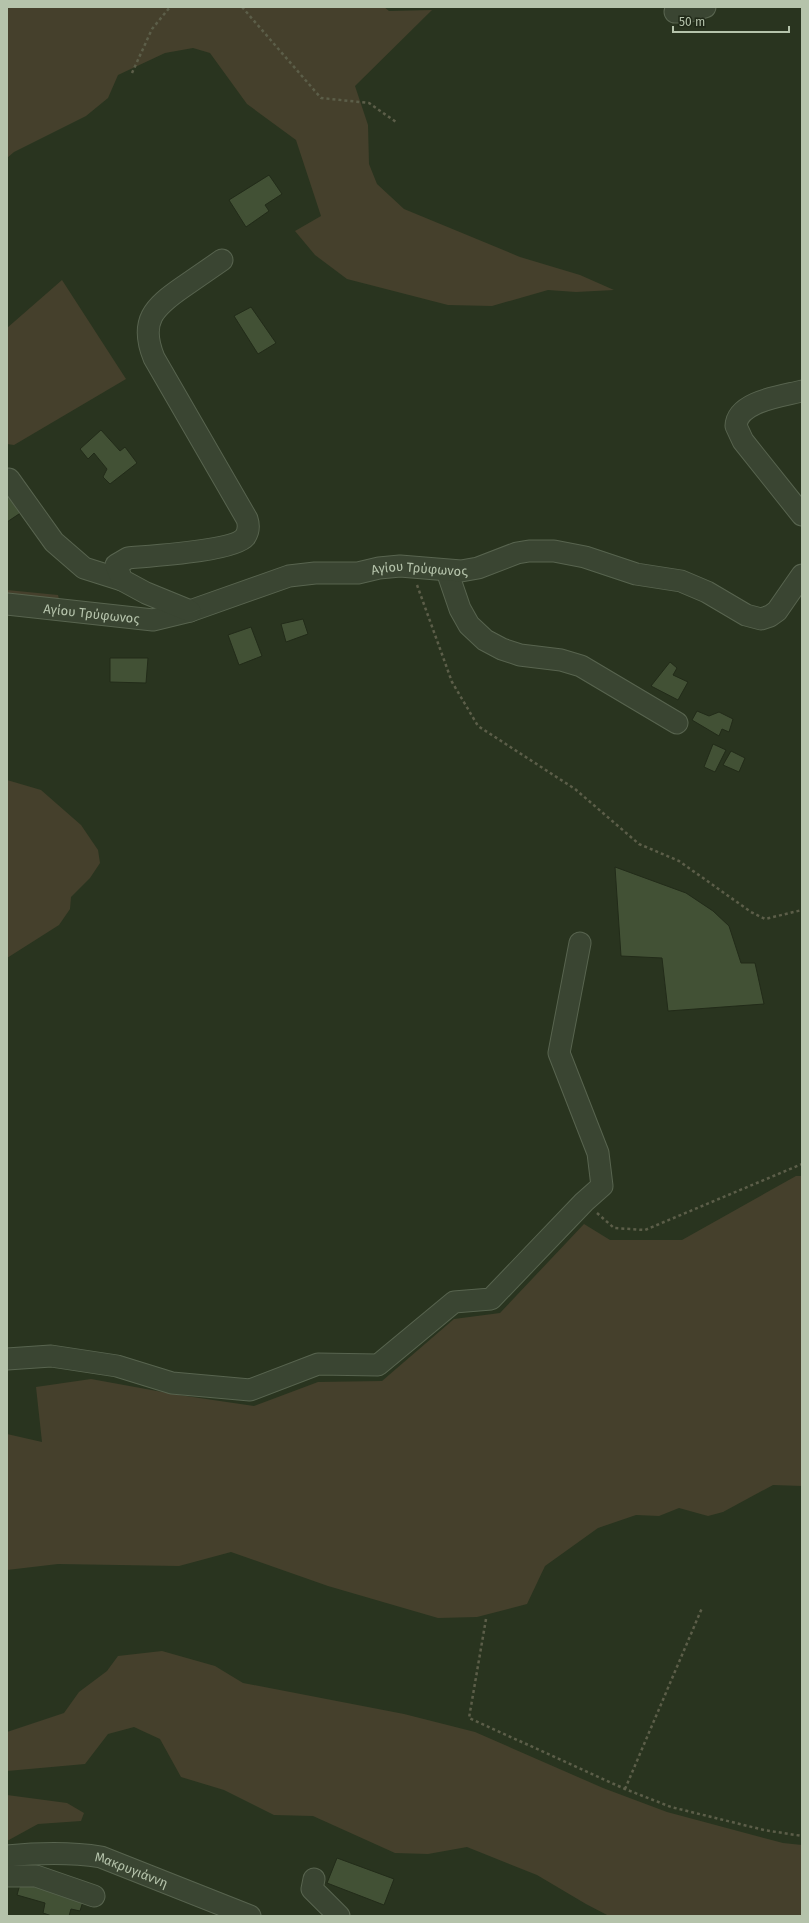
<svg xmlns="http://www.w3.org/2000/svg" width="809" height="1923" font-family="'Fira Sans',sans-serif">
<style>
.green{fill:#45402c}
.building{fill:#425135;stroke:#222b19}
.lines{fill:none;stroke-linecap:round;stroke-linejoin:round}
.minor-casing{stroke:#58644f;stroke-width:23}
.path{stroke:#5c5e49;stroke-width:2.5;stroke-dasharray:3 3;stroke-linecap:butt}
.minor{stroke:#3a4532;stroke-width:21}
.labels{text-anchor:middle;stroke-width:3;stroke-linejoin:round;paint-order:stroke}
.street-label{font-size:13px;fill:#b5c3ab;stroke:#202918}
</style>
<rect width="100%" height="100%" fill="#29341f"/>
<!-- green -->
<path class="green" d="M7 7H384L389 11 432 10 355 86 368 125 369 164 377 184 404 209 520 257 580 275 614 290 576 292 548 290 492 306 448 305 347 279 315 255 295 231 321 216 296 140 247 104 210 53 193 48 165 53 118 75 108 98 86 116 14 152 7 158Z
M62 280 126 379 14 445 7 444V328Z
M7 590 58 595 61 607 7 599Z
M7 780 41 790 81 825 98 850 100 863 90 878 71 897 70 909 59 925 7 958Z
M796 1176H802V1486L773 1485 723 1512 708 1516 679 1508 659 1516 636 1515 598 1528 545 1566 527 1604 477 1617 438 1618 328 1586 231 1552 179 1566 58 1564 7 1570V1434L42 1442 36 1387 91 1379 179 1395 254 1406 318 1382 382 1381 454 1319 500 1313 584 1224 610 1240H682Z
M162 1651 215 1666 243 1683 404 1714 475 1732 603 1788 667 1812 783 1843 802 1845V1916H609L586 1904 537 1875 467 1847 428 1854 395 1853 313 1816 274 1815 224 1790 181 1777 160 1739 134 1727 108 1734 85 1764 7 1771V1732L64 1713 79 1692 107 1671 118 1656Z
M7 1795 67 1803 84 1813 81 1821 38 1824 7 1841Z"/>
<!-- building -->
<path class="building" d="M269 175 282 194 265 205 269 211 246 227 229 200Z
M251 307 276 343 258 354 234 316Z
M101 430 120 451 125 447 137 463 110 484 103 477 107 469 94 453 88 459 80 449Z
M7 492 22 512 7 522Z
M303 619 308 634 286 642 281 624Z
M251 627 262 656 239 665 228 635Z
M110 658H148L146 683 110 682Z
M670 662 677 668 673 675 688 682 678 700 651 686Z
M697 711 709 716 719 712 733 719 729 732 722 729 719 736 692 720Z
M713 744 726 750 715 772 704 767Z
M731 751 745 758 739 772 723 765Z
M615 867 686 893 713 911 729 926 741 963H755L764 1004 668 1011 662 958 621 956Z
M337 1858 394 1879 384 1905 327 1883Z
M22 1877 85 1895 80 1911 71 1909 69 1916H52L43 1913 45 1903 17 1895Z"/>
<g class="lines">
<!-- minor casing -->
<g class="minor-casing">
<g id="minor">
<path d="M675 12H687L705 7"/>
<path d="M802 391C783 396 737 401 736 426L743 441 802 515"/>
<path d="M9 479 54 542 84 568 122 580"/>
<path d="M447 571 460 609 469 625 485 640 502 649 520 655 561 660 581 666 677 723"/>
<path id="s1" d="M7 604 153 620 190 611 289 576 315 573H358L379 568 400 566 461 571 478 568 517 553 529 551H554L585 557 636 574 681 581 707 592 746 615 761 619 770 616 777 611 802 575"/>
<path d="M190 611 146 593 122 580 116 565 128 558C149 556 234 551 245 537 249 531 249 525 247 519L154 358C139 321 154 307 183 287 196 278 209 269 222 260"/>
<path d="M7 1359 51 1356 117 1366 172 1383 250 1390 318 1364 378 1365 454 1302 491 1299 584 1202 602 1186 598 1153 559 1053 580 943"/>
<path id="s2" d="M7 1856C38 1853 70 1852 101 1857L250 1916"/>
<path d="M7 1876H36L94 1896"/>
<path d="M314 1879 312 1889 339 1916"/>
</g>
</g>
<!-- path -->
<path class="path" d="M242 7 321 98 369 103 396 122
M132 73 152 29 170 7
M417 585 452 682 478 726 575 789 639 844 679 861 751 912 765 919 802 910
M597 1213 614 1228 645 1230 802 1164
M486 1619 469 1718 625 1789 671 1807 764 1830 802 1836
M625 1789 702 1608"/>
<!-- minor -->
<use href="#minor" class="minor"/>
</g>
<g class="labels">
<!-- street labels -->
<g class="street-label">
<text dy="5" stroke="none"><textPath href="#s1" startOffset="421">Αγίου Τρύφωνος</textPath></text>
<text dy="5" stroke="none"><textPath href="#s1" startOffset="85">Αγίου Τρύφωνος</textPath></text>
<text dy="5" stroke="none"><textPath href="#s2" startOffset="127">Μακρυγιάννη</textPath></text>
</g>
</g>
<!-- border -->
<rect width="809" height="1923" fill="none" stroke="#b5c3ab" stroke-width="16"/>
<!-- scale -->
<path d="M673 26v6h116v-6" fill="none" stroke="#b5c3ab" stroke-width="2"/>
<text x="679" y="26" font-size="12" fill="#b5c3ab" stroke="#202918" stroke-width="3" paint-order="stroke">50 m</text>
</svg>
